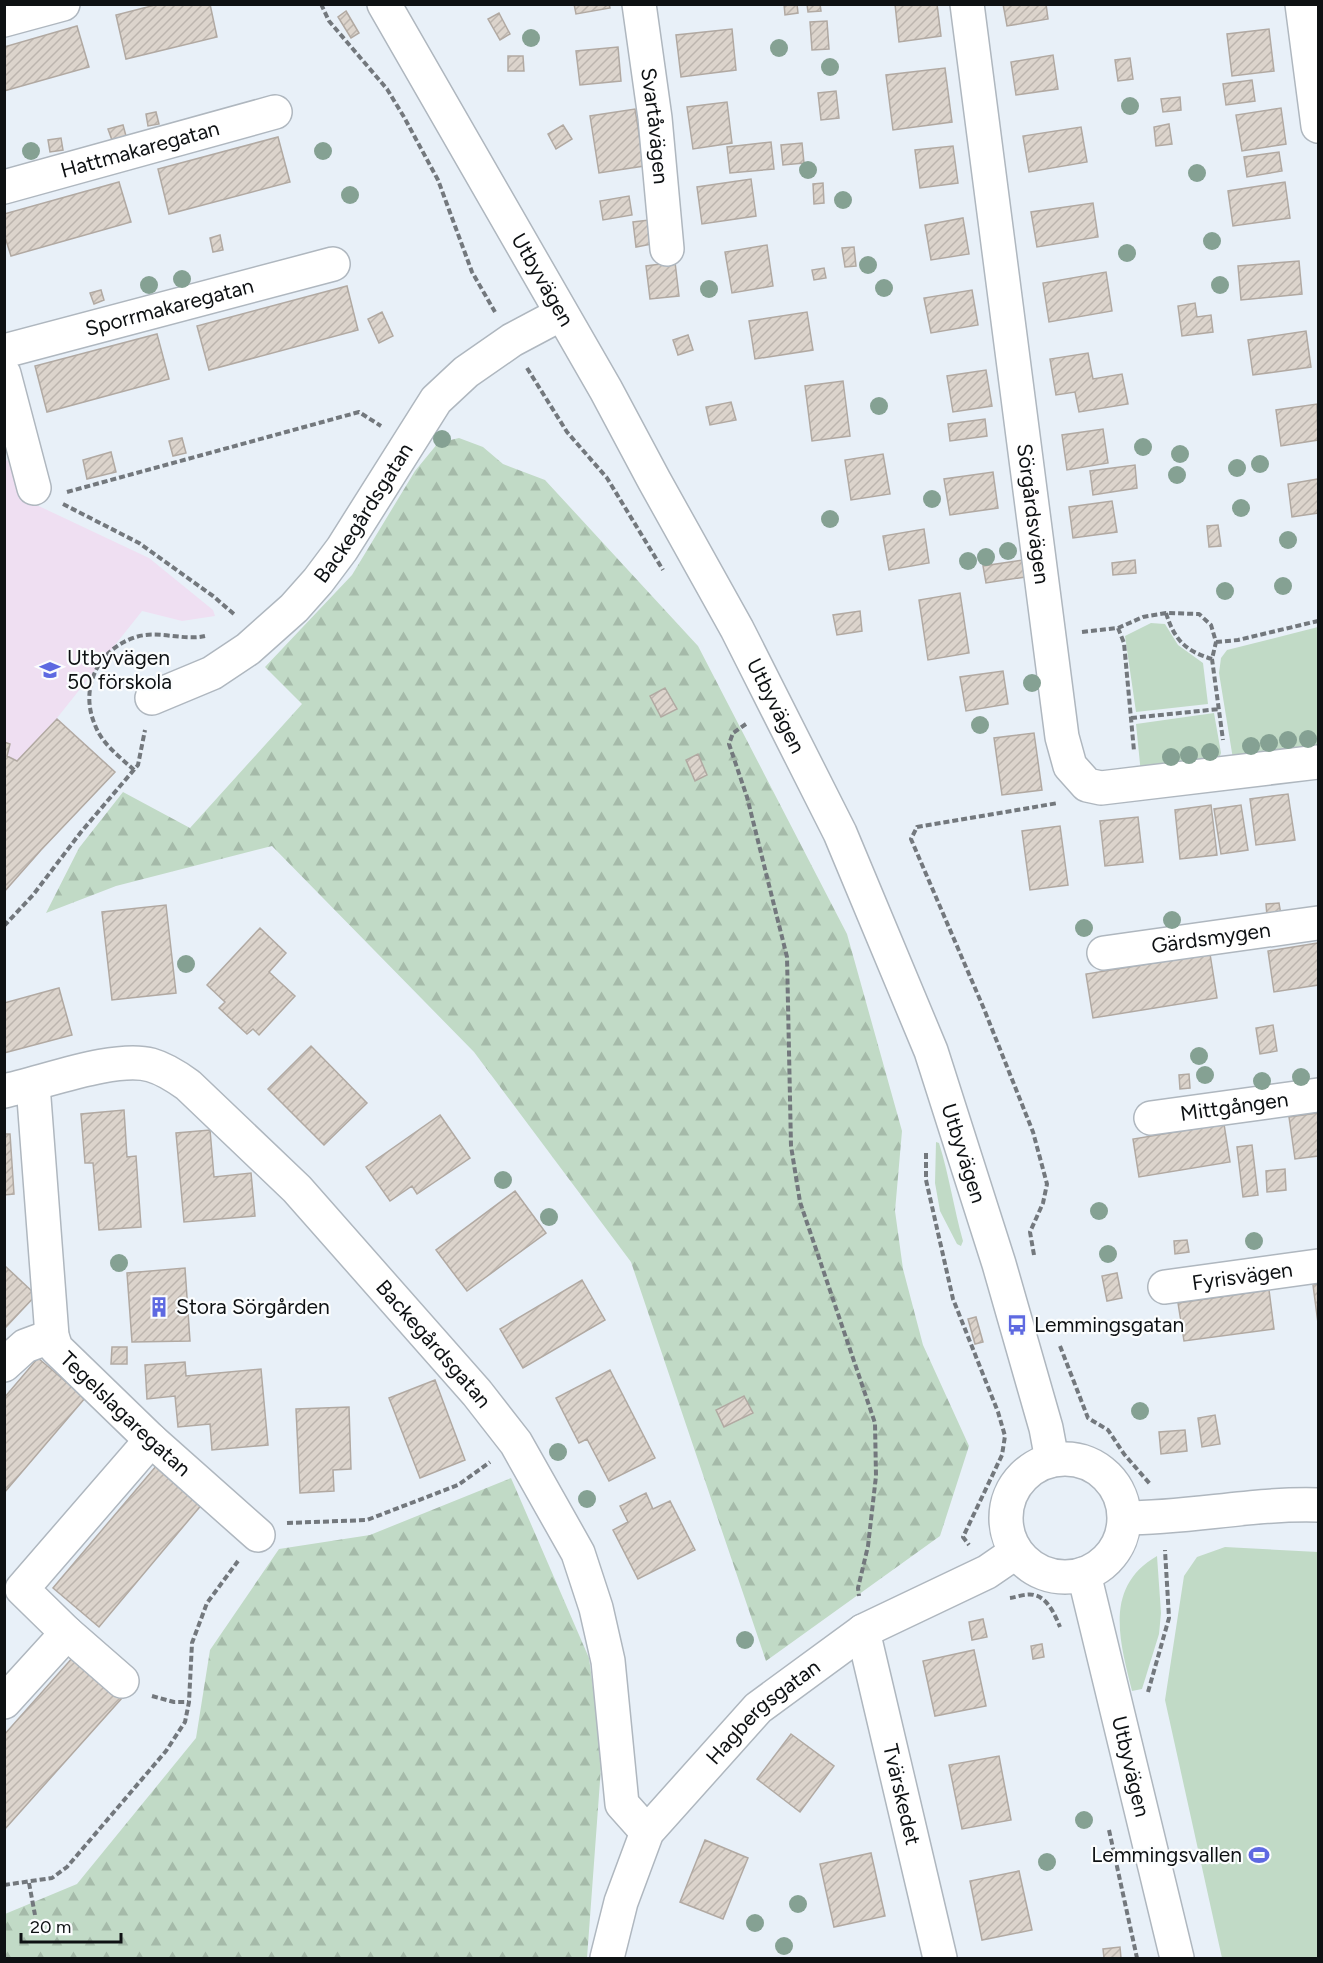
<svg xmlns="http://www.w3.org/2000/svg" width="1323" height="1963" font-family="Figtree,sans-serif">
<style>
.education{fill:#efdff2}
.green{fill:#c1dac6}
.forest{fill:url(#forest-firs)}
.building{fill:url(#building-hatch);stroke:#b1a9a2;stroke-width:1.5}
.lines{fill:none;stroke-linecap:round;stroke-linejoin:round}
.minor-casing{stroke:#afb7bf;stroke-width:36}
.path{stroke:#73787d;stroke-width:4;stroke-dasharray:6 3;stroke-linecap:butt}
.minor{stroke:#fff;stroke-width:33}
.tree{fill:#85a193}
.labels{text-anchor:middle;stroke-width:4.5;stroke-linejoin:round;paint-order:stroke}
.street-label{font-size:21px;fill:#0e1113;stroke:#fbfdfe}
.poi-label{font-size:21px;fill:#0e1113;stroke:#fbfdfe;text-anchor:start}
</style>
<defs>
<pattern id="forest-firs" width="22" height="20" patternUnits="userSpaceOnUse" patternTransform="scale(1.5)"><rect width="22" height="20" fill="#c1dac6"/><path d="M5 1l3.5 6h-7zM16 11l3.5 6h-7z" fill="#a5baa9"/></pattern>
<pattern id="building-hatch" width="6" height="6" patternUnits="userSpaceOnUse" patternTransform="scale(1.5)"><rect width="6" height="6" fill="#dcd4cc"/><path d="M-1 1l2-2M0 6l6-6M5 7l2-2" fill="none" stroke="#bcb5ae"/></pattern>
</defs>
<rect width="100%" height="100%" fill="#e8f0f8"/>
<!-- education -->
<path class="education" d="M13 459 26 500 149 558 213 610 215 616 182 621 142 611 57 718 115 772 41 850 5 892 4 461Z"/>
<!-- green -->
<path class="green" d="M1151 623 1165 624 1178 645 1203 663 1208 704 1136 712 1125 636Z
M1318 627V749L1233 759 1219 673 1221 658 1227 650Z
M1214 713 1221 753 1219 759 1141 774 1136 724Z
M936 1142 939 1143C949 1175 954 1209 963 1241L961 1246 957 1244 940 1211 935 1183Z
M1225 1547 1318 1552V1958H1222L1165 1700 1184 1576 1197 1557Z
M1157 1556 1161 1613 1159 1634 1142 1689 1132 1691C1120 1642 1103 1587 1157 1556Z"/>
<!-- forest -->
<path class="forest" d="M459 438 483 447 503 464 545 480 698 646 847 934 902 1131 895 1211 903 1269 923 1345 969 1446 940 1536 766 1661 631 1262 474 1052 272 846 116 886 46 913 79 848 123 792 190 828 302 704 265 667 352 575 415 471 438 443Z
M511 1478 589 1658 602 1754 587 1958H5V1914L77 1884 196 1738 210 1650 279 1549 370 1535Z"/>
<!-- building -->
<path class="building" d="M159 4H210L217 37 126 59 116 15Z
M574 4H609L610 8 576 14Z
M784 4H797L798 13 785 15Z
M807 4H820L821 11 808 12Z
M895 4H937L941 36 899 42Z
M1003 4H1046L1048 19 1007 26Z
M346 11 359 33 351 38 338 17Z
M499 13 510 34 500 40 488 19Z
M827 21 829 49 812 50 810 22Z
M77 26 89 67 4 91V47Z
M732 29 736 70 681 77 676 35Z
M1269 29 1274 71 1232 76 1227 34Z
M618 47 621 81 580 85 576 51Z
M1053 55 1058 89 1016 95 1011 62Z
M508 56H523L524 71H508Z
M1130 58 1133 79 1118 81 1115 60Z
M945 68 952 122 893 130 886 75Z
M1252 80 1255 101 1226 105 1223 84Z
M836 91 839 118 821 120 818 93Z
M1180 97 1181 110 1163 112 1161 99Z
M727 102 732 143 693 149 687 107Z
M1281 108 1286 144 1242 151 1236 115Z
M635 109 644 166 599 173 590 116Z
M156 112 159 124 148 126 146 114Z
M1169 124 1172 144 1156 146 1154 127Z
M123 125 126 136 112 140 108 129Z
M563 125 572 139 556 149 548 134Z
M1081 127 1087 162 1029 172 1023 136Z
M278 137 290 182 169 214 158 169Z
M61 138 63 150 50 152 48 140Z
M771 142 774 169 730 173 727 147Z
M802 143 804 163 783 165 781 145Z
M953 146 958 183 920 188 915 150Z
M1279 152 1282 171 1247 177 1244 157Z
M751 179 756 216 702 224 697 187Z
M119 182 131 222 11 256 4 234V214Z
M1285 182 1290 218 1233 226 1228 191Z
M823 183 824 203 814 204 813 184Z
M629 196 632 215 603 220 600 201Z
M1093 203 1098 237 1037 247 1031 212Z
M963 218 969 254 931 260 925 225Z
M649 220 652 244 636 247 633 222Z
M220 235 223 250 213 252 210 238Z
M767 245 773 286 732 293 725 252Z
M854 247 856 266 845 267 842 248Z
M1299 261 1302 294 1241 300 1238 266Z
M675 262 679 296 650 299 646 266Z
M824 268 826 278 814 280 812 270Z
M1106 272 1112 311 1049 322 1043 283Z
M347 286 358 330 209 370 197 326Z
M101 290 104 300 94 304 90 293Z
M972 290 978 325 931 333 924 298Z
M1195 303 1197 317 1211 315 1213 332 1182 336 1178 306Z
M382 312 393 336 379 343 368 319Z
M807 312 813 350 755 359 749 321Z
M1306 331 1311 367 1253 375 1248 340Z
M157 334 169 379 47 412 35 366Z
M688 335 693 350 678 355 673 340Z
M1088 353 1093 379 1122 374 1128 404 1079 412 1075 392 1056 395 1050 359Z
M986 370 992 406 953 412 947 376Z
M843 381 850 436 812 441 805 386Z
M731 402 736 420 710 425 706 407Z
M1317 404 1318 440 1281 446 1276 410Z
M985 419 987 436 950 441 948 424Z
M1103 429 1108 463 1067 470 1062 435Z
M182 438 186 453 173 456 169 441Z
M111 452 116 472 87 479 83 460Z
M883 454 890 494 851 500 845 460Z
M1135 465 1137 488 1093 495 1090 471Z
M993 472 998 508 950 515 944 479Z
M1318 479V513L1292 517 1288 484Z
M1112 501 1117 532 1073 538 1069 507Z
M1218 525 1221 546 1209 547 1207 526Z
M924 529 929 563 889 570 883 536Z
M1023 560 1025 577 986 583 983 566Z
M1135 560 1136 573 1113 575 1112 563Z
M960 593 969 653 928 660 919 600Z
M860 611 862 631 837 635 833 615Z
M1003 671 1008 704 966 711 960 677Z
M665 688 677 709 661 717 650 696Z
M57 719 115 772 41 850 4 892V742L10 744 7 756 17 761Z
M1034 733 1042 790 1002 795 994 738Z
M698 754 707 775 695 781 686 760Z
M1288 794 1295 840 1256 845 1250 799Z
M1211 805 1217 855 1180 859 1175 810Z
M1241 805 1248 850 1221 854 1214 809Z
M1138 817 1143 862 1105 866 1100 821Z
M1060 826 1068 885 1030 890 1022 831Z
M1279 903 1281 915 1267 916 1266 904Z
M166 905 176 993 112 1000 102 912Z
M260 928 286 953 269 972 295 996 259 1035 253 1029 247 1034 219 1008 225 1002 207 985Z
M1318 943V985L1274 992 1268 951Z
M1210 954 1217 998 1093 1018 1086 974Z
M59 988 72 1035 4 1053V1003Z
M1273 1025 1277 1051 1260 1054 1256 1028Z
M311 1046 367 1103 324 1145 268 1089Z
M1189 1074 1190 1088 1180 1089 1179 1075Z
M124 1110 127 1157 136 1156 141 1227 99 1230 93 1163H85L81 1114Z
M1318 1113V1156L1295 1159 1289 1117Z
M440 1115 470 1158 417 1194 412 1186 390 1201 366 1167Z
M1224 1124 1230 1162 1139 1177 1133 1139Z
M210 1130 214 1177 251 1173 255 1216 184 1222 176 1133Z
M4 1134H10L14 1194 4 1195Z
M1252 1145 1258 1195 1243 1197 1237 1147Z
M1285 1169 1286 1190 1267 1192 1266 1171Z
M515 1191 546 1233 467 1291 436 1250Z
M1187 1240 1189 1252 1175 1254 1174 1241Z
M4 1265 36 1295 4 1329Z
M185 1268 190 1341 132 1342 127 1273Z
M1117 1273 1122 1298 1107 1301 1102 1276Z
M582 1280 605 1320 523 1368 500 1329Z
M1318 1284V1323L1313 1285Z
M1269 1290 1274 1329 1184 1341 1178 1303Z
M976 1317 983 1342 975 1344 968 1319Z
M112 1347H127V1364H111Z
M38 1358 85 1398 4 1493V1398Z
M185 1362 186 1376 261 1369 268 1445 212 1450 210 1424 178 1427 175 1396 147 1399 145 1365Z
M610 1370 655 1458 609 1481 587 1439 579 1443 556 1398Z
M435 1380 465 1460 420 1478 389 1398Z
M744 1396 753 1413 724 1427 716 1410Z
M349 1407 351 1469 333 1470 334 1491 300 1493 296 1409Z
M1215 1415 1220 1444 1202 1447 1198 1418Z
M1185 1430 1187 1451 1161 1454 1159 1432Z
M157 1465 203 1503 99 1627 53 1588Z
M646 1493 653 1509 670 1501 695 1550 638 1579 613 1530 628 1522 620 1506Z
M983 1619 987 1637 972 1640 969 1622Z
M1042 1644 1044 1657 1033 1659 1031 1646Z
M974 1650 986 1706 935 1716 923 1661Z
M74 1656 122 1698 4 1830V1735Z
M791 1734 834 1766 800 1812 757 1779Z
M999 1756 1011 1820 962 1829 949 1765Z
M705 1840 748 1858 723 1919 680 1902Z
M871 1853 885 1916 834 1927 820 1864Z
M1019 1871 1032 1930 982 1940 970 1881Z
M1120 1947 1121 1958H1104L1103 1949Z"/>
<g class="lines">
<!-- minor casing -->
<g class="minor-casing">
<g id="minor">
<path id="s1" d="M384 4 606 390 654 480 737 629 840 833 931 1051 999 1264 1046 1428 1052 1460"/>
<path id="s2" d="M639 4 655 118 667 249"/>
<path id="s3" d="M967 4 1062 737 1070 766 1087 785 1101 788 1318 762"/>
<path d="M1302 4 1318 126"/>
<path d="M4 20 63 4"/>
<path id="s4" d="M4 187 275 112"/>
<path id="s5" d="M4 351 333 264"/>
<path d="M4 374 34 488"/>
<path id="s6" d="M152 698 212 673 248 649 294 608 318 581 342 549 436 400 466 372 512 340 561 314"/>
<path id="s7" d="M1104 953 1318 923"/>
<path id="s8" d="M33 1085 52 1336 56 1348 151 1440 258 1535"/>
<path id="s9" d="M4 1091C43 1083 115 1055 151 1065 165 1069 177 1077 188 1085L297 1189 477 1393 516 1443 578 1553 596 1608 608 1661 622 1804 647 1832"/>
<path id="s10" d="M1151 1118 1318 1095"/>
<path id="s11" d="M1165 1287 1318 1266"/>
<path d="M4 1365 25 1346 52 1336"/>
<circle cx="1065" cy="1518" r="59"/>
<path d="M1125 1518C1190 1518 1253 1503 1318 1505"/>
<path id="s12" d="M1084 1574 1177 1958"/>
<path id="s13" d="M863 1631 940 1958"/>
<path d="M67 1633 122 1681"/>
<path d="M4 1702 67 1633 22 1589 151 1440"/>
<path id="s14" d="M607 1958 621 1902 647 1832 758 1708 863 1631 987 1572 1016 1552"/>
</g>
</g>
<!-- path -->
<path class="path" d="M321 4 329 21 387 89 404 117 438 180 472 272 495 312
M527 368 567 432 607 478 663 570
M67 492 359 412 381 426
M63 504 139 543 213 596 235 615
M1166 613C1174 639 1185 651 1212 659
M1118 628 1124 643 1134 751
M1082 632 1118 628 1143 617 1166 613 1199 614 1211 625 1216 642 1212 659 1223 740
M1216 642 1238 640 1318 621
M1131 718 1219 709
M746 724 733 733 729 744 747 797 787 957 791 1146 800 1202 875 1423 876 1476 868 1546 858 1588 859 1596
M134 770C120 757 102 744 95 725 79 688 98 649 136 637 158 630 183 641 205 636
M4 926 33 895 81 832 138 765 145 730
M926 1153V1180L953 1299 998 1412 1005 1436 1002 1455 963 1537 969 1545
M1034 1255 1030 1232 1043 1203 1047 1184 1033 1132 984 1009 911 839 917 827 1058 803
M1060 1346 1088 1418 1108 1430 1124 1454 1150 1484
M287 1523 367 1520 458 1485 490 1462
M1010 1598C1017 1597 1027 1593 1034 1595 1048 1598 1055 1615 1060 1627
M1148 1692 1169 1618 1165 1550
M152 1696 174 1702H188
M1109 1830 1137 1958
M29 1883 35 1915
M4 1885 52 1878 67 1867 166 1751 185 1722 189 1702 192 1643 207 1603 238 1561"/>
<!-- minor -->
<use href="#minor" class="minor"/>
</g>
<!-- trees -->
<g class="tree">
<circle cx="531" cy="38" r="9"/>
<circle cx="779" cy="48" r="9"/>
<circle cx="830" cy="67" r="9"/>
<circle cx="1130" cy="106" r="9"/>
<circle cx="31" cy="151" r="9"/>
<circle cx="323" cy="151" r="9"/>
<circle cx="808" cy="170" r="9"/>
<circle cx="1197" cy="173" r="9"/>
<circle cx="350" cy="195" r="9"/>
<circle cx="843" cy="200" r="9"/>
<circle cx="1212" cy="241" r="9"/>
<circle cx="1127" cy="253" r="9"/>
<circle cx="868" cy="265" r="9"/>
<circle cx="182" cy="279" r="9"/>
<circle cx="149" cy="285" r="9"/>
<circle cx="1220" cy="285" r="9"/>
<circle cx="884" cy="288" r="9"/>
<circle cx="709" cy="289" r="9"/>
<circle cx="879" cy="406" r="9"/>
<circle cx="442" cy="439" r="9"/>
<circle cx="1143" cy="447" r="9"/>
<circle cx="1180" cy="454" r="9"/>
<circle cx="1260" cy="464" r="9"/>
<circle cx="1237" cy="468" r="9"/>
<circle cx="1177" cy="475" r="9"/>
<circle cx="932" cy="499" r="9"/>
<circle cx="1241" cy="508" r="9"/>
<circle cx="830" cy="519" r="9"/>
<circle cx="1288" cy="540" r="9"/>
<circle cx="1008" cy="551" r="9"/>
<circle cx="986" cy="557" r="9"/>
<circle cx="968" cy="561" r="9"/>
<circle cx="1283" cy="586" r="9"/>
<circle cx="1225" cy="591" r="9"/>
<circle cx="1032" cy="683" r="9"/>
<circle cx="980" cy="725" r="9"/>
<circle cx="1308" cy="739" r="9"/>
<circle cx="1288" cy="740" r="9"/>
<circle cx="1269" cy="743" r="9"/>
<circle cx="1251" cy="746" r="9"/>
<circle cx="1210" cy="752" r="9"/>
<circle cx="1189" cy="755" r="9"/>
<circle cx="1171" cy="757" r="9"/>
<circle cx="1172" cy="920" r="9"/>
<circle cx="1084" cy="928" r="9"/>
<circle cx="186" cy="964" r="9"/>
<circle cx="1199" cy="1056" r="9"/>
<circle cx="1205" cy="1075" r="9"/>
<circle cx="1301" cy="1077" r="9"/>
<circle cx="1262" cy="1081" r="9"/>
<circle cx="503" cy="1180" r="9"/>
<circle cx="1099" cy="1211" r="9"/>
<circle cx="549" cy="1217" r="9"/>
<circle cx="1254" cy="1241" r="9"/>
<circle cx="1108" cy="1254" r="9"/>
<circle cx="119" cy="1263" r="9"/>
<circle cx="1140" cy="1411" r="9"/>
<circle cx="558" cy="1452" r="9"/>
<circle cx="587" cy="1499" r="9"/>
<circle cx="745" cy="1640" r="9"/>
<circle cx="1084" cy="1820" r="9"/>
<circle cx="1047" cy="1862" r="9"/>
<circle cx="798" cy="1904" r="9"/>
<circle cx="755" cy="1923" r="9"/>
<circle cx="784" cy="1946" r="9"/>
</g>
<!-- icons -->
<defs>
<g id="school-bare" transform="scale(1.62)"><path d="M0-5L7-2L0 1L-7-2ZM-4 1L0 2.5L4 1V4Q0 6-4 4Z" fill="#5e69e1" stroke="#fbfdfe" stroke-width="2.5" paint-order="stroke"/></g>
<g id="building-bare" transform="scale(1.62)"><path d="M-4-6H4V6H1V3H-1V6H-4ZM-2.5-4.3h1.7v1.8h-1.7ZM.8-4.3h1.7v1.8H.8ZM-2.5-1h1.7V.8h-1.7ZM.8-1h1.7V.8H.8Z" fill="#5e69e1" stroke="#fbfdfe" stroke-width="2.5" paint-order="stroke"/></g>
<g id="bus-bare" transform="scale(1.62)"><path d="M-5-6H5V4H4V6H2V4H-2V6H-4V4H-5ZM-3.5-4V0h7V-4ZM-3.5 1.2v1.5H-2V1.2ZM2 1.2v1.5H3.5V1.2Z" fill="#5e69e1" stroke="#fbfdfe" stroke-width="2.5" paint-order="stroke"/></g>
<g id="stadium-bare" transform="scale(1.62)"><path d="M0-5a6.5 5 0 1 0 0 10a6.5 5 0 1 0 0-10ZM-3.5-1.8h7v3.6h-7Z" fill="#5e69e1" stroke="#fbfdfe" stroke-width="2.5" paint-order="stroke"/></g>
</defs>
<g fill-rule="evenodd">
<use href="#school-bare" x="50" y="670"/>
<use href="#building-bare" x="159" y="1307"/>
<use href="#bus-bare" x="1017" y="1325"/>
<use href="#stadium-bare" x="1259" y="1855"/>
</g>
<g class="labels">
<!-- street labels -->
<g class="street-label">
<text dy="7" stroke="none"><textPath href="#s2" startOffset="123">Svartåvägen</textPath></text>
<text dy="7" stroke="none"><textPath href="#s4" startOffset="141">Hattmakaregatan</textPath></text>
<text dy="7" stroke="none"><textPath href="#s1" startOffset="318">Utbyvägen</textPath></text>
<text dy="7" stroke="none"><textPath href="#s5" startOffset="171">Sporrmakaregatan</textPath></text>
<text dy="7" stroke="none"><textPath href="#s6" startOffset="288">Backegårdsgatan</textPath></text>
<text dy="7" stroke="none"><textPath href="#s3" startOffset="514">Sörgårdsvägen</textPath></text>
<text dy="7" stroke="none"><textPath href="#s1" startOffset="804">Utbyvägen</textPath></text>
<text dy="7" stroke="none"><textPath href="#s7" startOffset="108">Gärdsmygen</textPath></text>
<text dy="7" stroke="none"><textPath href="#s10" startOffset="84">Mittgången</textPath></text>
<text dy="7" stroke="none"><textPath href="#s1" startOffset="1290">Utbyvägen</textPath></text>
<text dy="7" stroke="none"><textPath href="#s11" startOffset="78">Fyrisvägen</textPath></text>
<text dy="7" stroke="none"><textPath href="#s9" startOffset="550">Backegårdsgatan</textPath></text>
<text dy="7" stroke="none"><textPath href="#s8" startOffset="360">Tegelslagaregatan</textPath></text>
<text dy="7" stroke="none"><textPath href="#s14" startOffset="300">Hagbergsgatan</textPath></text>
<text dy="7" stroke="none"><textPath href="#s12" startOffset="198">Utbyvägen</textPath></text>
<text dy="7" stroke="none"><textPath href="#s13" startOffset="168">Tvärskedet</textPath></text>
</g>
<!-- poi labels -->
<g class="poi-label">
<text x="67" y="665">Utbyvägen<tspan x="67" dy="24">50 förskola</tspan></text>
<text x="176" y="1314">Stora Sörgården</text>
<text x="1034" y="1332">Lemmingsgatan</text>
<text x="1242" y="1862" text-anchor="end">Lemmingsvallen</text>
</g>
</g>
<!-- border -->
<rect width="1323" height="1963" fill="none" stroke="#0e1113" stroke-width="12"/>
<!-- scale -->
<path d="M21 1933v9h100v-9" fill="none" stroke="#0e1113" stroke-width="3"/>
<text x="30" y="1933" font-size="18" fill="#0e1113" stroke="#fbfdfe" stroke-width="4.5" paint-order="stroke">20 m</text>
</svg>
